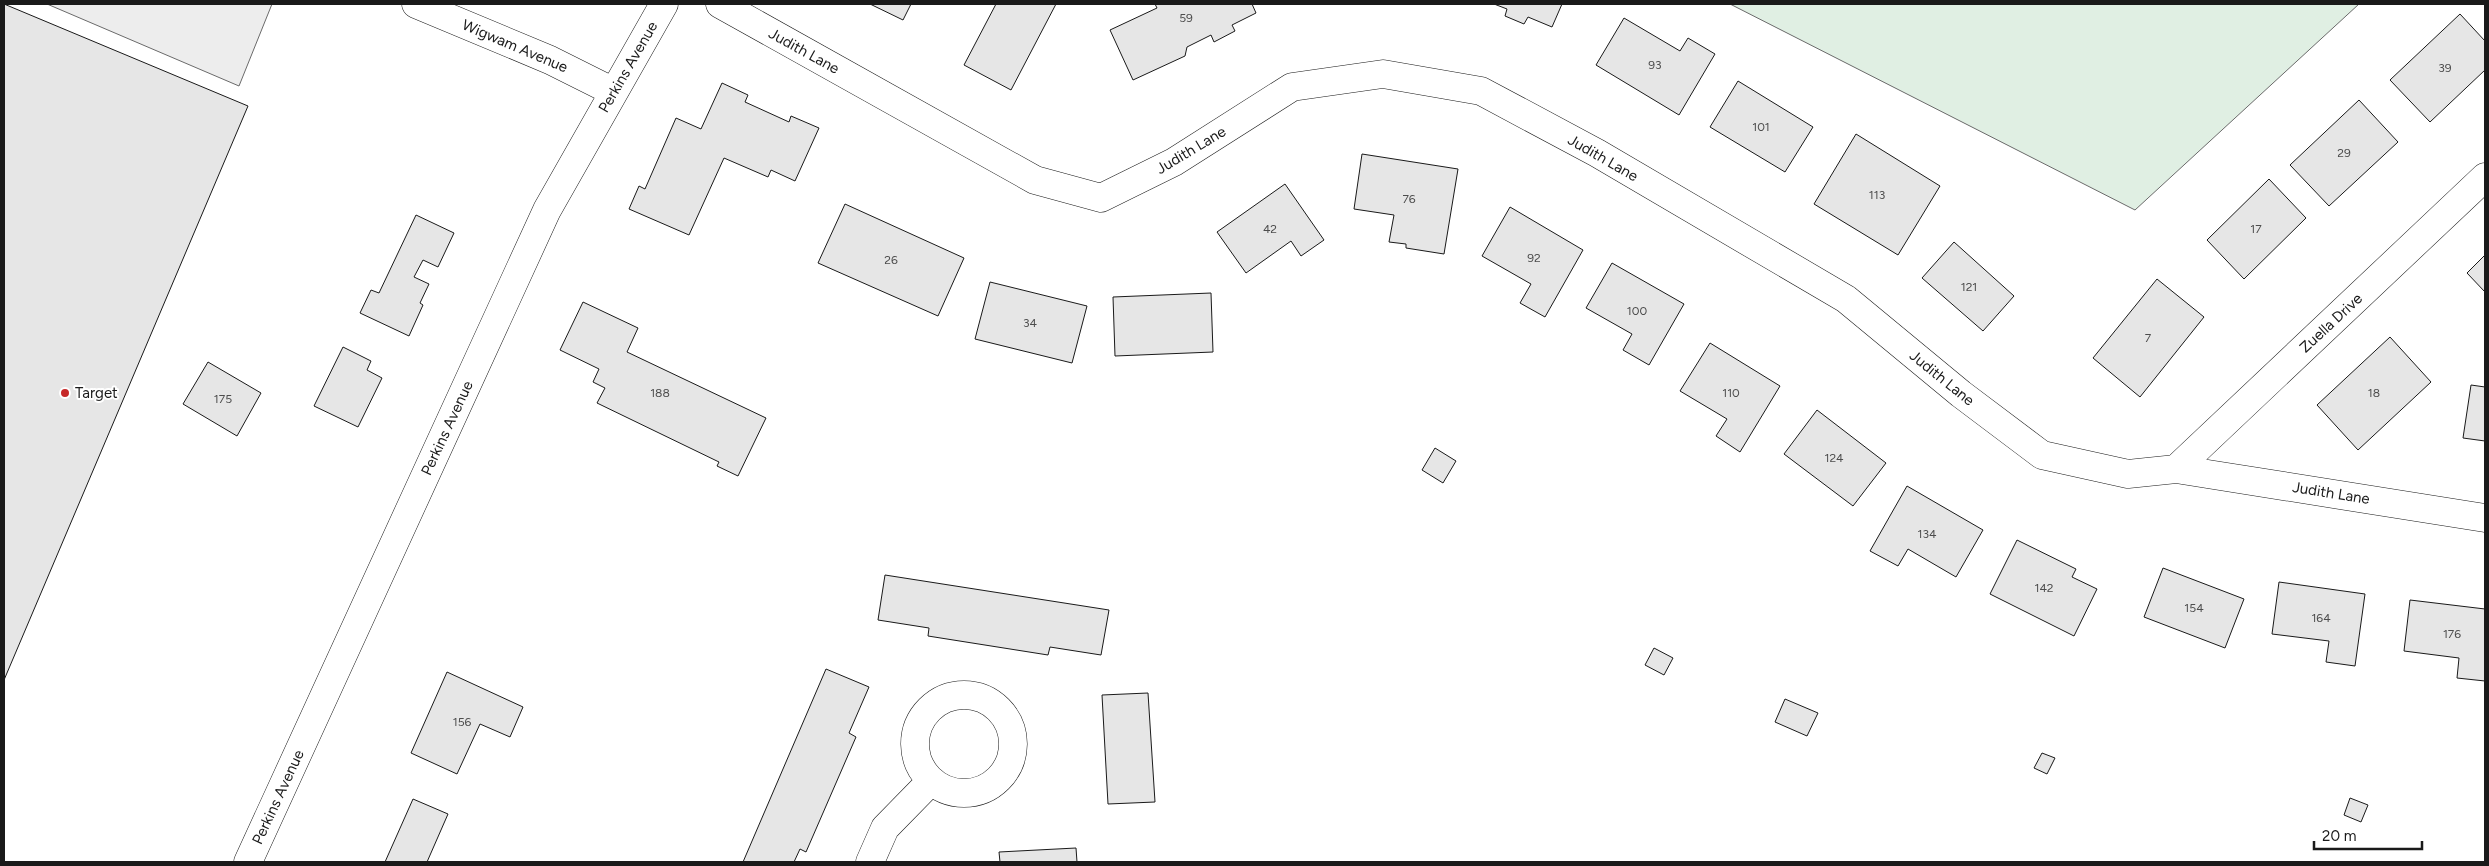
<svg xmlns="http://www.w3.org/2000/svg" width="2489" height="866" font-family="Figtree,sans-serif">
<style>
.green{fill:#e0efe3;stroke:#6a6a6a}
.parking{fill:#ededed;stroke:#6a6a6a}
.building{fill:#e6e6e6;stroke:#1a1a1a}
.lines{fill:none;stroke-linecap:round;stroke-linejoin:round}
.minor-casing{stroke:#1a1a1a;stroke-width:29}
.minor{stroke:#fff;stroke-width:28}
.poi-dot{fill:#c62828;stroke:#fff;stroke-width:2}
.labels{text-anchor:middle;stroke-width:4;stroke-linejoin:round;paint-order:stroke}
.number-label{font-size:12px;fill:#4d4d4d}
.street-label{font-size:15px;fill:#1a1a1a;stroke:#fff}
.poi-label{font-size:15px;fill:#1a1a1a;stroke:#fff;text-anchor:start}
</style>
<rect width="100%" height="100%" fill="#fff"/>
<!-- green -->
<path class="green" d="M1730 4H2359L2135 210Z"/>
<!-- parking -->
<path class="parking" d="M47 4H272L239 86Z"/>
<!-- building -->
<path class="building" d="M4 4 248 106 4 680Z
M870 4H911L903 20Z
M996 4H1056L1011 90 964 65Z
M1155 4H1252L1256 13 1232 25 1235 31 1214 42 1211 35 1187 47 1185 56 1133 80 1110 30 1157 8Z
M1494 4H1562L1552 27 1528 17 1524 24 1505 16 1507 9Z
M2460 14 2485 41V70L2430 122 2390 80Z
M1624 18 1680 51 1688 38 1715 54 1679 115 1596 65Z
M1738 81 1813 127 1785 172 1710 127Z
M722 83 748 95 745 102 789 122 791 116 819 128 795 181 771 170 768 177 724 158 689 235 629 209 639 186 645 189 676 118 701 129Z
M2359 100 2398 142 2329 206 2290 165Z
M1856 134 1940 186 1898 255 1814 204Z
M1362 154 1458 169 1444 254 1406 248V244L1389 242 1394 215 1354 209Z
M2269 179 2306 218 2244 279 2207 240Z
M1285 184 1324 240 1301 256 1291 241 1246 273 1217 232Z
M845 204 964 258 938 316 818 263Z
M1510 207 1583 250 1545 317 1520 303 1531 284 1482 256Z
M416 215 454 233 438 267 423 260 414 277 429 284 420 303 423 305 409 336 360 313 371 290 379 293Z
M1954 242 2014 296 1983 331 1922 278Z
M2485 255V292L2467 273Z
M1612 263 1684 304 1649 365 1623 350 1632 334 1586 308Z
M2157 279 2204 317 2140 397 2093 358Z
M990 282 1087 306 1072 363 975 339Z
M1211 293 1213 352 1115 356 1113 297Z
M583 302 638 328 627 352 766 418 738 476 717 466 719 462 597 403 605 388 593 382 599 369 560 350Z
M2390 337 2431 382 2358 450 2317 405Z
M1710 343 1780 386 1740 452 1716 436 1727 419 1680 391Z
M343 347 371 361 367 370 382 378 358 427 314 406Z
M208 362 261 393 237 436 183 404Z
M2471 385 2485 387V441L2463 438Z
M1817 410 1886 463 1853 506 1784 454Z
M1435 448 1456 461 1443 483 1422 470Z
M1907 486 1983 530 1956 577 1908 549 1898 566 1870 551Z
M2017 540 2076 569 2072 577 2097 589 2074 636 1990 594Z
M2163 568 2244 599 2225 648 2144 617Z
M885 575 1109 610 1101 655 1050 647 1048 655 928 636 929 628 878 620Z
M2279 582 2365 594 2355 666 2326 662 2329 641 2272 634Z
M2410 600 2485 609V681L2457 678 2459 658 2404 651Z
M1654 648 1673 658 1664 675 1645 665Z
M826 669 869 687 849 733 856 737 806 852 800 849 794 862H743Z
M447 672 523 707 510 737 480 724 457 774 411 753Z
M1148 693 1155 802 1108 804 1102 695Z
M1785 699 1818 713 1807 736 1775 722Z
M2042 753 2055 758 2047 774 2034 768Z
M2350 798 2368 805 2361 822 2344 815Z
M413 799 448 814 427 862H385Z
M1076 848 1077 862H1000L999 852Z"/>
<g class="lines">
<!-- minor casing -->
<g class="minor-casing">
<path id="minor" d="M416 4 550 60 614 92
M720 4 1035 180 1101 198 1174 162 1292 87 1383 74 1481 91 1597 153 1846 299 1961 394 2042 455 2128 474 2176 469 2485 518
M2176 469 2485 177
M915 744a49 49 0 1 1 98 0a49 49 0 1 1-98 0Z
M248 862 547 210 664 4
M870 862 885 828 931 781"/>
</g>
<!-- minor -->
<use href="#minor" class="minor"/>
</g>
<!-- markers -->
<circle class="poi-dot" cx="65" cy="393" r="5"/>
<g class="labels">
<!-- number labels -->
<g class="number-label">
<text x="1186" y="22">59</text>
<text x="1655" y="69">93</text>
<text x="2445" y="72">39</text>
<text x="1761" y="131">101</text>
<text x="2344" y="157">29</text>
<text x="1877" y="199">113</text>
<text x="1409" y="203">76</text>
<text x="1270" y="233">42</text>
<text x="2256" y="233">17</text>
<text x="1534" y="262">92</text>
<text x="891" y="264">26</text>
<text x="1969" y="291">121</text>
<text x="1637" y="315">100</text>
<text x="1030" y="327">34</text>
<text x="2148" y="342">7</text>
<text x="660" y="397">188</text>
<text x="1731" y="397">110</text>
<text x="2374" y="397">18</text>
<text x="223" y="403">175</text>
<text x="1834" y="462">124</text>
<text x="1927" y="538">134</text>
<text x="2044" y="592">142</text>
<text x="2194" y="612">154</text>
<text x="2321" y="622">164</text>
<text x="2452" y="638">176</text>
<text x="462" y="726">156</text>
</g>
<!-- street labels -->
<g class="street-label">
<text transform="translate(515 46) rotate(23)" y="5">Wigwam Avenue</text>
<text transform="translate(804 51) rotate(29)" y="5">Judith Lane</text>
<text transform="translate(628 67) rotate(-60)" y="5">Perkins Avenue</text>
<text transform="translate(1191 150) rotate(-31)" y="5">Judith Lane</text>
<text transform="translate(1603 158) rotate(30)" y="5">Judith Lane</text>
<text transform="translate(2331 323) rotate(-43)" y="5">Zuella Drive</text>
<text transform="translate(1942 378) rotate(39)" y="5">Judith Lane</text>
<text transform="translate(447 428) rotate(-65)" y="5">Perkins Avenue</text>
<text transform="translate(2331 493) rotate(9)" y="5">Judith Lane</text>
<text transform="translate(278 797) rotate(-65)" y="5">Perkins Avenue</text>
</g>
<!-- poi labels -->
<g class="poi-label">
<text x="75" y="398">Target</text>
</g>
</g>
<!-- border -->
<rect width="2489" height="866" fill="none" stroke="#1a1a1a" stroke-width="10"/>
<!-- scale -->
<path d="M2314 841v8h108v-8" fill="none" stroke="#1a1a1a" stroke-width="2.5"/>
<text x="2322" y="841" font-size="15" fill="#1a1a1a" stroke="#ffffff" stroke-width="4" paint-order="stroke">20 m</text>
</svg>
